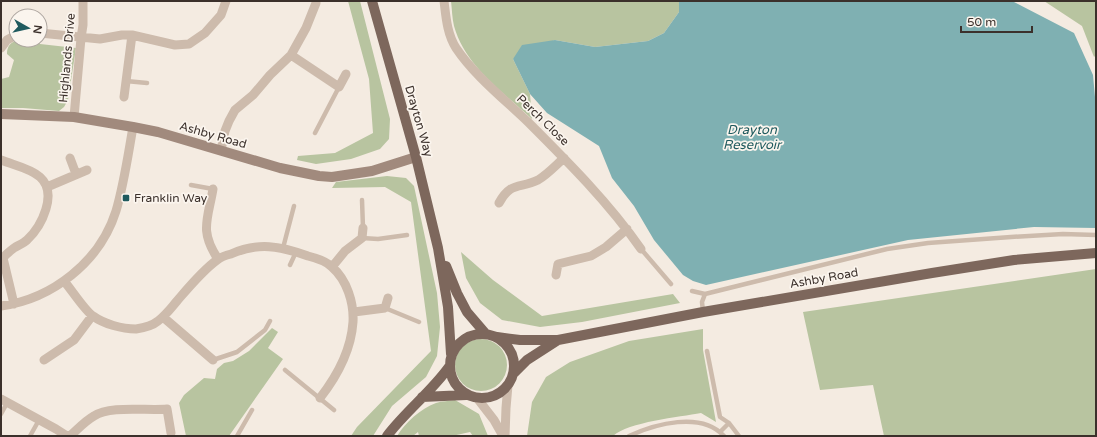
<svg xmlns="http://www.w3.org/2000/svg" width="1097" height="437" font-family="'Varela Round',sans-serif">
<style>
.green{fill:#b8c4a0}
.water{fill:#7fb0b2}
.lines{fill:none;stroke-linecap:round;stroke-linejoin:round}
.lane{stroke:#cdbbac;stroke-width:4.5}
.street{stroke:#cdbbac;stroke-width:9}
.secondary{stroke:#a18a7d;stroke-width:10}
.primary{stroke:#7d675c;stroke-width:10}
.poi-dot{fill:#1f5a5e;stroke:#fbf5ee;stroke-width:1.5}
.labels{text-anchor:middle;stroke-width:3.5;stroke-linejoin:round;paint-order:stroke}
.street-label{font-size:12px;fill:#3b302b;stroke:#fbf5ee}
.poi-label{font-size:12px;fill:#3b302b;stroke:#fbf5ee;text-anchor:start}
.water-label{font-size:13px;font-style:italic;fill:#1f5a5e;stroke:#fbf5ee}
</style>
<rect width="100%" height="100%" fill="#f4ebe1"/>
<!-- green -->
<path class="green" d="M348 1H360L390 119 389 139 380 149 351 159 316 164 297 160 298 156 335 153 373 133 369 79Z
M451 1H679V12L664 33 648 41 595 47 555 40 513 59 530 94 532 119C503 92 465 66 454 26 452 18 452 9 451 1Z
M1044 1H1096V55L1094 57 1082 26Z
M40 37V44L76 48 68 100 64 107 59 111 23 108H1V79L9 77 14 60 7 54C7 36 28 40 40 40Z
M387 176 406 178 414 186 437 293 440 327 437 356 426 377 392 406 373 436H351L357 427 431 351 411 202 385 187 332 188 336 182Z
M461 252 493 280 542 316 673 294 680 303 582 322 540 327 502 320 480 303 466 278Z
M1096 269V436H884L873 385 820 390 803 312Z
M272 328 278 332 268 348 283 359 229 436H186L179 403 184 395 204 378 215 379 217 369 224 363 233 361 249 351Z
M703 329V350L716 422 701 413C680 417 628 422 613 436H527L532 402 546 377 570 362 629 341Z
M455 365a26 26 0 1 1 52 0a26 26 0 1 1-52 0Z
M455 400 479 414 488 436H473L470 432 452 436H419L418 432 413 436H397C406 422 420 409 436 403 442 401 449 401 455 400Z"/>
<!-- water -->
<path class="water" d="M679 1H1012L1074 33 1093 75 1096 108V228L1034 227 908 240 706 285 693 281 683 275 654 240 634 206 612 178 599 146 547 113 530 94 513 59 522 45 555 40 595 47 648 41 664 33 679 12Z"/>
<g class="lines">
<!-- lane -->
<path class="lane" d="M126 81 147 83
M315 133 339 87
M191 185 213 189
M362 200 363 228
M362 238 378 239 407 235
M283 248 294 206
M641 249 671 284
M290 265 296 252
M692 291 705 294
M385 308 419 322
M703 312 702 302 705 294 887 249 928 243 1011 237 1063 234 1096 235
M707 351 720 417 729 423
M213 360 237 352 265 330 270 321
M285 370 334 410
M1 414 7 403
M720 432 729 423 739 436
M30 436 39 420
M237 436 252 410
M629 436C655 424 701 411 724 436"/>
<!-- street -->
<path class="street" d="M444 1C446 17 447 34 456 48 474 75 504 99 528 122 568 162 609 203 641 249
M40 33 100 39 122 35H132L175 45 189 44 205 33 221 15 226 1
M1 48 7 40 16 35
M291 55 306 28 316 3
M124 97 132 35
M74 117 81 38 83 25V1
M221 150 225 131 229 121 235 110 253 95 270 75 291 55 339 87 346 74
M70 158 76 174
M1 160C13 165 30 168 40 177 58 193 42 226 27 240 24 243 19 245 14 248 10 251 6 254 3 258L14 304
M47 187 87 170
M213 189C208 219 199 231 218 259
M499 203C511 181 520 189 538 180 548 174 556 165 564 158
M332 267 345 251 362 238 363 228
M556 275 558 264 591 256 606 247 627 229
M64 281C71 289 85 311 93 316 104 324 122 329 136 329 143 328 152 326 158 321 166 315 171 308 177 301 189 287 202 271 217 260 221 257 227 255 231 254 258 242 280 246 308 256 316 258 326 261 332 267 347 280 354 303 353 322 351 351 338 375 320 398
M1 306C52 299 100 262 116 211 124 184 128 155 133 127
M354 312 385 308 388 298
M163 317 213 360
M44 360 74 340 92 316
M477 398 494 420 503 436
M1 399 56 429 67 436
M70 436C78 429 85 421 94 416 110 405 147 411 167 409L171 433
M505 436 506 408 508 385"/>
<!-- secondary -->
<path class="secondary" d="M1 114 74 117 133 127 158 132 280 168 319 176 332 177 372 171 416 157"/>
<!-- primary -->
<path class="primary" d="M372 1 416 157 438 248 448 307 451 354
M446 266 457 293 467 312 485 333
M450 366a32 32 0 1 1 64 0a32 32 0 1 1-64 0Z
M497 337 520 340H558L703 312 932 273 1014 260 1096 253
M513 374 527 360 558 340
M422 397 466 395
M387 436C406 411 431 392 449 367"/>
</g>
<!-- markers -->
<rect class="poi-dot" x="122" y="194" width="8" height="8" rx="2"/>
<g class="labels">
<!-- street labels -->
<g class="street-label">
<text transform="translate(67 58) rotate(-85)" y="4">Highlands Drive</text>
<text transform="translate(543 120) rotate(44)" y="4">Perch Close</text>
<text transform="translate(419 121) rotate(74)" y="4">Drayton Way</text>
<text transform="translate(213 135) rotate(16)" y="4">Ashby Road</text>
<text transform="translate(824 278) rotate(-10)" y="4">Ashby Road</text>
</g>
<!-- poi labels -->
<g class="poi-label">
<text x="134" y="202">Franklin Way</text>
</g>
<!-- water labels -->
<g class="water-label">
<text x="752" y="134">Drayton<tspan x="752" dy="15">Reservoir</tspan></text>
</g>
</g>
<!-- border -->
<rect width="1097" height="437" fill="none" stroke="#3b302b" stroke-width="4"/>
<!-- north arrow -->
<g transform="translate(28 28) rotate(98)"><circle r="19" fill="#fbf5ee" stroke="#aea6a0"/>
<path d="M0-3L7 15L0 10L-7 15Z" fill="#1f5a5e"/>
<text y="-6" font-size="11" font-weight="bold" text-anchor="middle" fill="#3b302b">N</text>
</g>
<!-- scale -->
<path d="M961 26v6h71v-6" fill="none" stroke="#3b302b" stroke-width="2"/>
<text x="967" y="26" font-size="12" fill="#3b302b" stroke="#fbf5ee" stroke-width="3" paint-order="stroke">50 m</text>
</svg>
